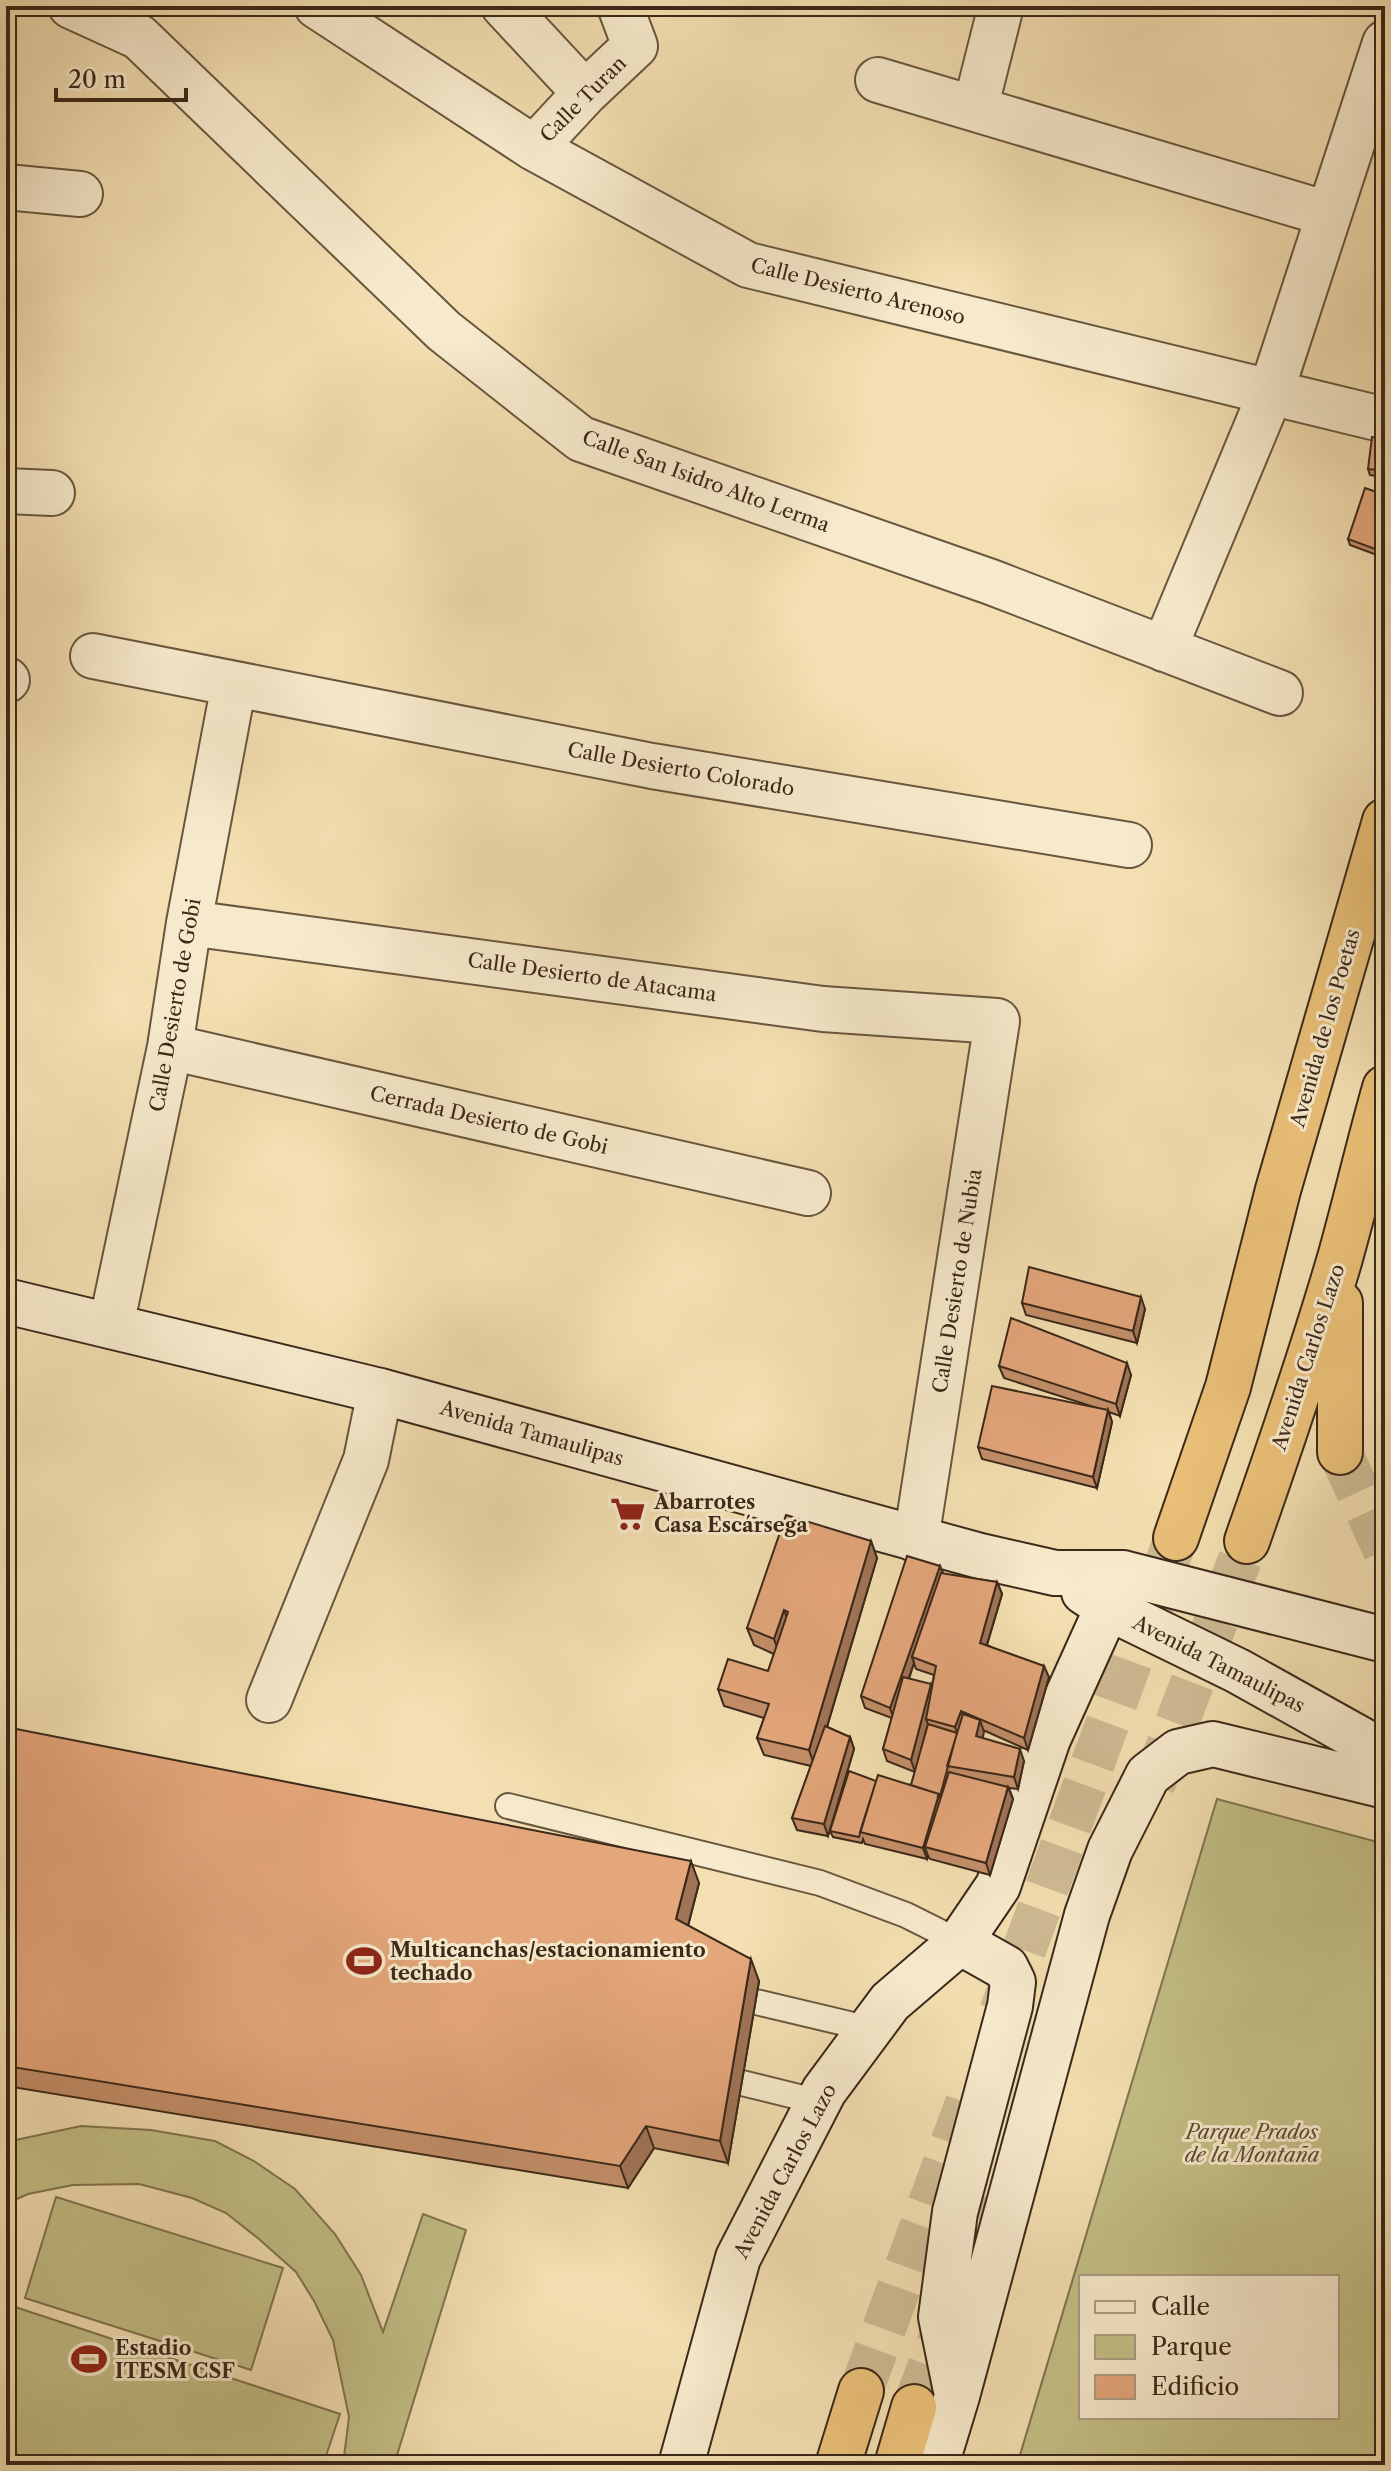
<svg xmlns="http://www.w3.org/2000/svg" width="1391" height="2471" font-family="'Libre Caslon Text',serif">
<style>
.green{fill:#c3bf86;stroke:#7f7450;stroke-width:2;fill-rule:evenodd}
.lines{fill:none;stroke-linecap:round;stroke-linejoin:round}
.highway-tunnel{stroke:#ceba93;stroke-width:44;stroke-dasharray:44 22;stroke-linecap:butt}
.lane-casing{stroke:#69563f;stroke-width:28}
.street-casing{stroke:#69563f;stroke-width:48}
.secondary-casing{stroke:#3b2819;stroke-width:48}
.highway-casing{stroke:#3b2819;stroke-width:48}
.lane{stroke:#f7eacc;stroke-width:24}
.street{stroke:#f7eacc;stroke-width:44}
.secondary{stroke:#f7eacc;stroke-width:44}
.highway{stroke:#eac078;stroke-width:44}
.wall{fill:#c48f6a;stroke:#3b2819;stroke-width:2;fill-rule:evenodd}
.shaded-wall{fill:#a07456;stroke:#3b2819;stroke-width:2}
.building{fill:#e4a67b;stroke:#3b2819;stroke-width:2}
.labels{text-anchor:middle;stroke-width:6;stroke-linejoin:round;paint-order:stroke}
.street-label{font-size:20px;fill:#3b2819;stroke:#f7eacc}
.poi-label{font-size:20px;font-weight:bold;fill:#3b2819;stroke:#f7eacc;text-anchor:start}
.park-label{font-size:20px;font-style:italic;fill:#5d4e34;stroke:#f7eacc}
</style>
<rect width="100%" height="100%" fill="#f3dfb1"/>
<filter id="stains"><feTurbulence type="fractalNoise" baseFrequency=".0025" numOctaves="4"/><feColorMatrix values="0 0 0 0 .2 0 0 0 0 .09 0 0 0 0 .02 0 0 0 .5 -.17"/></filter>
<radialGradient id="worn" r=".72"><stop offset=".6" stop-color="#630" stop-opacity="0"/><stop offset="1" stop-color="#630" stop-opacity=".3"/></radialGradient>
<!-- green -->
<path class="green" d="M1217 1799 1385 1844V2465H1017ZM1337 2277V2417H1081V2277Z
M81 2126 151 2130 215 2141 254 2161 295 2189 335 2234 361 2275 383 2332 423 2214 466 2230 394 2465H343L349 2417 333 2340 314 2301 296 2272 259 2239 226 2213 192 2198 139 2184 73 2185 28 2194 6 2204V2142Z
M56 2197 283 2268 251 2370 25 2298Z
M6 2304 340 2414 323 2465H6Z"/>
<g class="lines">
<!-- highway-tunnel -->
<path class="highway-tunnel" d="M1340 1452 1385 1550
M1153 1785 1247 1541
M1001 2012 1176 1538
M861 2391 967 2103
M914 2407 994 2200"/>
<!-- lane casing -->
<g class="lane-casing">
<path id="lane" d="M508 1806 820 1883 906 1915 960 1942
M756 2002 870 2029
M742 2083 819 2102"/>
</g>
<!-- street casing -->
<g class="street-casing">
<path id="street" d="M71 6 139 37 444 331 581 439 991 582 1280 693
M317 6 534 148 748 265 1385 420
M504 6 585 93
M878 80 1328 214
M975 109 1001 6
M534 148 585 93 635 46 620 6
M6 187 80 194
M6 491 52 493
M1164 649 1271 392 1385 43
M93 656 652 766 1129 845
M6 680H7
M189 923 823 1009 997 1021 916 1540
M170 1047 808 1193
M111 1326 170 1047 189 923 234 684
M269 1700 366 1460 380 1391"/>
</g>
<!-- secondary casing -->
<g class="secondary-casing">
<path id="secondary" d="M6 1301 380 1391 980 1556 1055 1573H1123L1385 1640
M1084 1592 1109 1608 1238 1671 1385 1753
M955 2386 941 2317 955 2212 1010 2006 1013 1982 1006 1968 960 1942
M681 2465 738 2258 824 2091 890 2002 960 1942 998 1886 1048 1739 1123 1573
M936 2465 957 2396 1087 1915 1110 1850 1148 1775 1178 1752 1213 1744 1385 1786"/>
</g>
<!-- highway casing -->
<g class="highway-casing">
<path id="highway" d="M1340 1452V1303
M1176 1538 1228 1387 1278 1190 1385 821
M1247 1541C1280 1447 1312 1354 1340 1258 1356 1201 1369 1144 1385 1088
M838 2465 861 2391
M897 2465 914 2407"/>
</g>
<!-- lane -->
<use href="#lane" class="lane"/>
<!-- street -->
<use href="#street" class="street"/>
<!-- secondary -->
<use href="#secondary" class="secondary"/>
<!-- highway -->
<use href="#highway" class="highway"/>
</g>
<!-- wall -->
<path class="wall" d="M1385 439V477L1370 475 1368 469Z
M1385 495V558L1350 545 1348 539Z
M1022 1303 1145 1309 1137 1343 1026 1315Z
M999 1366 1131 1375 1120 1416 1109 1412 1112 1422 1097 1488 982 1459 978 1447 1094 1407 1004 1378Z
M871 1541 877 1558 827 1727 850 1737 854 1749 828 1836 797 1830 792 1818 811 1766 764 1755 757 1738 764 1718 724 1706 718 1689 768 1671 774 1654 754 1645 747 1628Z
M940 1566 943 1574 997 1582 1002 1594 987 1645 1049 1677 1028 1750 983 1730 982 1738 1024 1761 1018 1789 1009 1788 1013 1799 990 1875 930 1859 928 1856 927 1859 865 1844 863 1839 862 1843 833 1837 830 1831 876 1781 911 1785 915 1772 887 1761 883 1749 892 1718 865 1708 861 1696ZM914 1663 916 1669 934 1675 932 1686 909 1679Z
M6 1727 699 1883 688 1926 759 1981 728 2163 654 2148 628 2188 6 2086Z"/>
<!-- shaded-wall -->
<path class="shaded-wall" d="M1141 1297 1145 1309 1137 1343 1133 1331Z
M1127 1363 1131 1375 1120 1416 1116 1404Z
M1108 1410 1112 1422 1097 1488 1093 1477Z
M871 1541 877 1558 815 1767 809 1750Z
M940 1566 945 1578 912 1657 914 1663 894 1720 890 1708Z
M997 1582 1002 1594 984 1654 980 1643Z
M784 1610 791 1628 780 1656 774 1639Z
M1044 1666 1049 1677 1028 1750 1024 1738Z
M931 1684 936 1696 926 1719 928 1724 915 1772 911 1760Z
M961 1711 966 1722 957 1733 955 1727Z
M980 1720 984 1732 980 1748 976 1736Z
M850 1737 854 1749 828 1836 824 1824Z
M1020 1749 1024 1761 1018 1789 1014 1777Z
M1008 1787 1013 1799 990 1875 986 1863Z
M939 1794 943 1806 925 1847 928 1856 927 1859 923 1848Z
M691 1861 699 1883 684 1941 676 1919Z
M751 1959 759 1981 728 2163 720 2141Z
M646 2126 654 2148 628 2188 620 2166Z"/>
<!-- building -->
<path class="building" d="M1372 437 1385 439V471L1368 469Z
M1365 488 1385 495V545L1383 552 1348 539Z
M1029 1267 1141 1297 1133 1331 1022 1303Z
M1011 1318 1127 1363 1116 1404 999 1366Z
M992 1386 1108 1410 1093 1477 978 1447Z
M786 1515 871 1541 809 1750 757 1738 769 1704 718 1689 728 1659 768 1671 788 1612 784 1610 774 1639 747 1628Z
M907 1556 940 1566 890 1708 861 1696Z
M941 1573 997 1582 980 1643 1044 1666 1024 1738 961 1711 955 1727 926 1719 936 1666 912 1657Z
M903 1677 931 1684 911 1760 883 1749Z
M963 1714 980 1720 976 1736 1020 1749 1014 1777 947 1766Z
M928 1724 957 1733 940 1796H938L939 1794 911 1785Z
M825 1726 850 1737 824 1824 792 1818Z
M6 1727 691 1861 676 1919 751 1959 720 2141 646 2126 620 2166 6 2066Z
M849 1771 876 1781 859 1837 830 1831Z
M949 1772 1008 1787 986 1863 925 1847Z
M878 1775 939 1794 923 1848 860 1832Z"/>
<!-- icons -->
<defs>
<g id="supermarket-bare" transform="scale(2.76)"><path d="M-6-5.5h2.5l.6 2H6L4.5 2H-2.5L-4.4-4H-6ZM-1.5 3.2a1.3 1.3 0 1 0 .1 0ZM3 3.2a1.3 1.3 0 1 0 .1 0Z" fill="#8f2418" stroke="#f7eacc" stroke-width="2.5" paint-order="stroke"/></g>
<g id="stadium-bare" transform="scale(2.76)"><path d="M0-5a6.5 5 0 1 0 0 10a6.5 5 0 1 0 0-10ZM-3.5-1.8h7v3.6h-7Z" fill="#8f2418" stroke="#f7eacc" stroke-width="2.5" paint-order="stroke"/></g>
</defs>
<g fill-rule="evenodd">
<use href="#supermarket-bare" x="628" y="1514"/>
<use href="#stadium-bare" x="364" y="1961"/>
<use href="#stadium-bare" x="89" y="2359"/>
</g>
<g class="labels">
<!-- street labels -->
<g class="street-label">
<text transform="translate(583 99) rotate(-45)" y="7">Calle Turan</text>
<text transform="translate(858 291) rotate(14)" y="7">Calle Desierto Arenoso</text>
<text transform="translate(706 481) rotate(20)" y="7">Calle San Isidro Alto Lerma</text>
<text transform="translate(681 769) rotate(10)" y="7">Calle Desierto Colorado</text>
<text transform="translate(592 977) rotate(8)" y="7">Calle Desierto de Atacama</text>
<text transform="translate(175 1005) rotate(-80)" y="7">Calle Desierto de Gobi</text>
<text transform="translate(1325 1028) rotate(-74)" y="7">Avenida de los Poetas</text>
<text transform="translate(489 1120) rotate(13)" y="7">Cerrada Desierto de Gobi</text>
<text transform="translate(957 1281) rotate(-81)" y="7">Calle Desierto de Nubia</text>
<text transform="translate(1308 1357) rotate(-72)" y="7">Avenida Carlos Lazo</text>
<text transform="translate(532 1433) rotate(16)" y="7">Avenida Tamaulipas</text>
<text transform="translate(1219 1664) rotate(27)" y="7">Avenida Tamaulipas</text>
<text transform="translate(785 2171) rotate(-62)" y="7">Avenida Carlos Lazo</text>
</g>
<!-- poi labels -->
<g class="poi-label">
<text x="654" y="1509">Abarrotes<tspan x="654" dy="23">Casa Escársega</tspan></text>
<text x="390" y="1957">Multicanchas/estacionamiento<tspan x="390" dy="23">techado</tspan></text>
<text x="115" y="2355">Estadio<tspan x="115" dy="23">ITESM CSF</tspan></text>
</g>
<!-- park labels -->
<g class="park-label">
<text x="1252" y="2139">Parque Prados<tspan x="1252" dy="23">de la Montaña</tspan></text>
</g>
</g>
<!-- margin -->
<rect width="1391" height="2471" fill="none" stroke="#f3dfb1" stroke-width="32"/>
<rect x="8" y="8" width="1375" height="2455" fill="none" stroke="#3b2819" stroke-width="4"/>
<rect x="16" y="16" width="1359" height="2439" fill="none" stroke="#3b2819" stroke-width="2"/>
<!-- legend -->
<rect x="1079" y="2275" width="260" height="144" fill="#f7eacc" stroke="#ac9c84" stroke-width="2"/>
<rect x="1095" y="2301" width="40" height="12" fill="#f7eacc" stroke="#ac9c84" stroke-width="2"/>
<text x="1151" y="2315" font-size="24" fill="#3b2819">Calle</text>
<rect x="1095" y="2335" width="40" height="24" fill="#c3bf86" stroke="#ac9c84" stroke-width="2"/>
<text x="1151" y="2355" font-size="24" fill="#3b2819">Parque</text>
<rect x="1095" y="2375" width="40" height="24" fill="#e4a67b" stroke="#ac9c84" stroke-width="2"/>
<text x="1151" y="2395" font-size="24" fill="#3b2819">Edificio</text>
<!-- scale -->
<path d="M56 88v12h130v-12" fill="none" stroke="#3b2819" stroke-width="4"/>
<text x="68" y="88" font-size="24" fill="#3b2819" stroke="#f7eacc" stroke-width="6" paint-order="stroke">20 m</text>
<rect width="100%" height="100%" filter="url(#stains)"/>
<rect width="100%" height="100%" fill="url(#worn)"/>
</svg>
